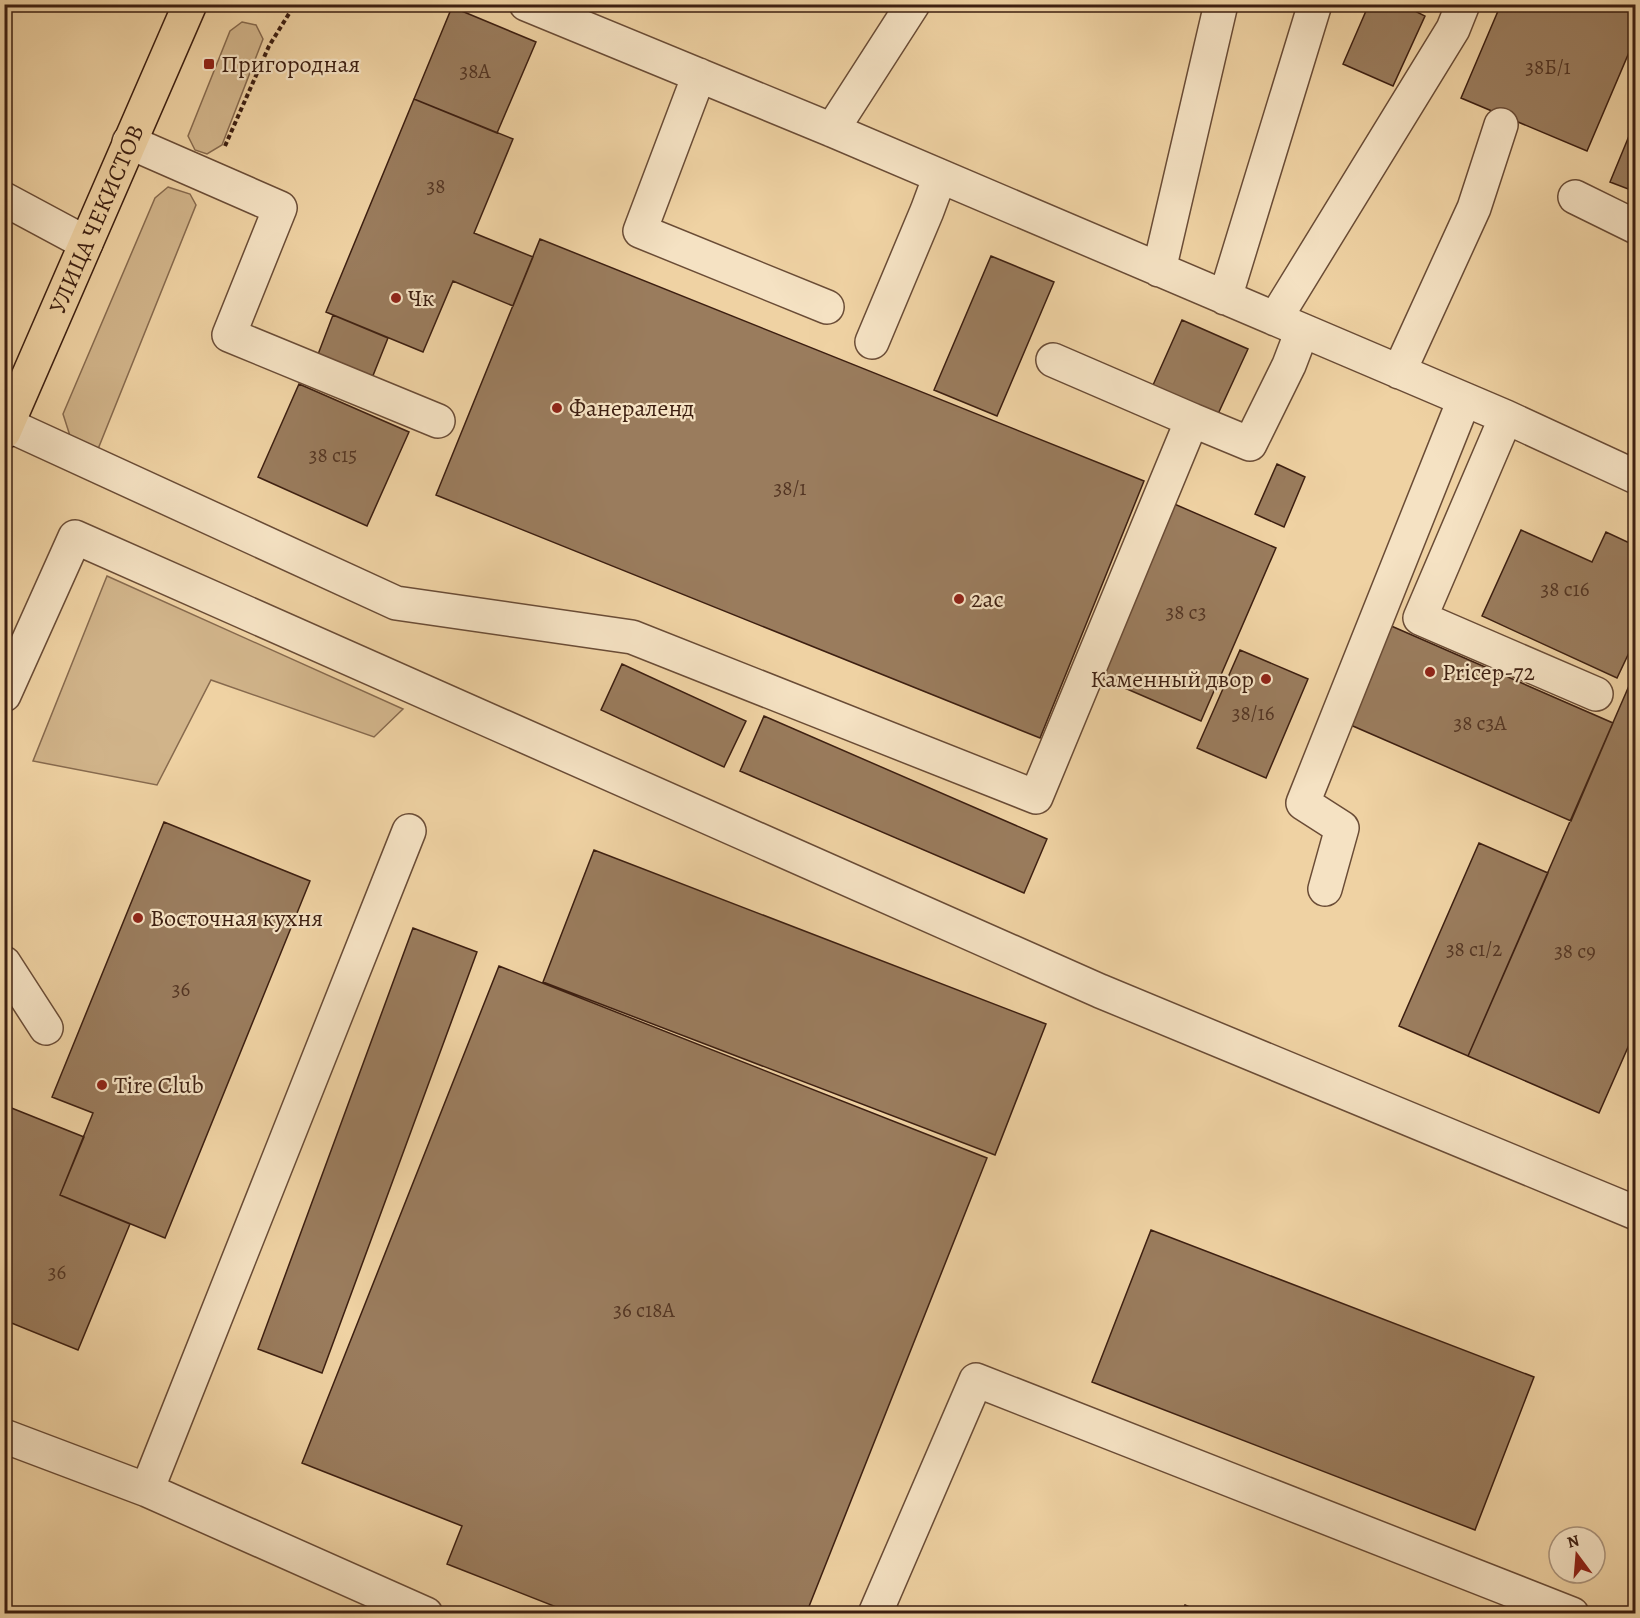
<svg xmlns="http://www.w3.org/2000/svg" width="1640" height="1618" font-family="Alegreya,serif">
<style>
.green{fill:#d1b48a;stroke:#876a4e;stroke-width:1.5}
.building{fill:#9a7c5d;stroke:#3d1f11;stroke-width:1.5}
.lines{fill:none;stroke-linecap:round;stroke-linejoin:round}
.minor-casing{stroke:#6a4c36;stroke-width:36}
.major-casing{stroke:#3d1f11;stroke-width:36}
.path{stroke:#3d1f11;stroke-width:4;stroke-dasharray:4.5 3;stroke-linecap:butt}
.minor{stroke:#f5e2c3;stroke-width:33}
.major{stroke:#efd2a3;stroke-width:33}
.poi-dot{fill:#8f2418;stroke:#f5e2c3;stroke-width:2}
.labels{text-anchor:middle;stroke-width:4.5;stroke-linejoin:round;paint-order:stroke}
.number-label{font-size:21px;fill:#543624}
.poi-label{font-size:24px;fill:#3d1f11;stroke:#f5e2c3;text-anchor:start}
.street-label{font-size:24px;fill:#3d1f11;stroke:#f5e2c3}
</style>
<rect width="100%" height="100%" fill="#efd2a3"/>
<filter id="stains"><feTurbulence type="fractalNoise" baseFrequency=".00333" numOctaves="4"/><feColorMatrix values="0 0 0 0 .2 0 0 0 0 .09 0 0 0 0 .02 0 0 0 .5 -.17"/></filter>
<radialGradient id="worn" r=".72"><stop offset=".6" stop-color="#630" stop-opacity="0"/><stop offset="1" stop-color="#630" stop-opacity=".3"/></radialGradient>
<!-- green -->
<path class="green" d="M242 22 256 25 263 39 222 145 207 154 195 150 188 136 230 31Z
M168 187 190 194 196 205 98 449 71 439 63 414 155 198Z
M107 576 403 709 374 737 211 680 157 785 33 761Z"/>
<!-- building -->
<path class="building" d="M1369 4H1401L1425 16 1393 86 1343 64Z
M1501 4H1636V36L1587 151 1461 98Z
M452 7 536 42 497 133 414 99Z
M414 99 513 139 474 233 533 257 513 306 453 281 423 352 326 312Z
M1636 119V192L1610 182Z
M540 239 1144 481 1040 738 436 495Z
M991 256 1054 282 997 416 934 390Z
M333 315 388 338 372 378 317 357Z
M1182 320 1248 349 1218 414 1153 385Z
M299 384 409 432 367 526 258 477Z
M1277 464 1305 477 1284 527 1255 514Z
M1172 503 1276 548 1201 721 1097 676Z
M1521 530 1592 562 1606 532 1636 546V638L1617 678 1482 616Z
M1389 625 1613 723 1571 821 1346 723Z
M1240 650 1308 679 1266 778 1197 748Z
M622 664 746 721 724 767 601 710Z
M1635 672 1636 1029 1599 1113 1468 1056Z
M764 716 1047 839 1024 893 740 771Z
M164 822 310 881 165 1238 60 1195 93 1113 52 1097Z
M1479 843 1548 873 1468 1056 1399 1026Z
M594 850 1046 1024 995 1155 543 982Z
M413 928 477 952 322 1373 258 1349Z
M499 966 987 1158 806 1614H574L447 1564 462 1526 302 1463Z
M4 1105 84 1137 60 1195 130 1224 78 1350 4 1320Z
M1151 1230 1534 1377 1475 1530 1092 1382Z
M1185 1605 1205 1614H1181Z"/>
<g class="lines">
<!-- minor casing -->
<g class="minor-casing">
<path id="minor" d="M526 4 832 130 1506 417 1636 477
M699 75 640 231 827 307
M832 130 913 4
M129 142 280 208 229 335 438 421
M1575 197 1636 227
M4 199 86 243
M1159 270 1221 4
M1225 298 1315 4
M1275 319 1453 29 1463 4
M872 342 927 211 940 176
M1399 372 1474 208 1501 125
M1506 417 1420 618 1596 694
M1192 420 1250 444 1289 365 1302 331
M8 425 396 603 632 637 1036 797 1192 420 1053 360
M4 695 75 537 1100 991 1636 1213
M1325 889 1342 828 1303 803 1464 400
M4 963 46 1028
M4 1436 147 1490 426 1614
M147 1490 409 831
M875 1614 976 1380 1572 1614"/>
</g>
<!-- major casing -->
<g class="major-casing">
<g id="major">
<path id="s1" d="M4 432 190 4"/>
</g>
</g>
<!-- path -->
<path class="path" d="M225 146 269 46 295 4"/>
<!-- minor -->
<use href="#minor" class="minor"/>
<!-- major -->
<use href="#major" class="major"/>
</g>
<!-- markers -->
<g class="poi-dot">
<rect x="203" y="58" width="12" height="12" rx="3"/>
<circle cx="396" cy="298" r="6"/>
<circle cx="557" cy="408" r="6"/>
<circle cx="959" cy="599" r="6"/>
<circle cx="1430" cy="672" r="6"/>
<circle cx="1266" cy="679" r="6"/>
<circle cx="138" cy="918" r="6"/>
<circle cx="102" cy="1085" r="6"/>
</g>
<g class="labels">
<!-- number labels -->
<g class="number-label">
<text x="1548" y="74">38Б/1</text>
<text x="475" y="78">38А</text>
<text x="436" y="193">38</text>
<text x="333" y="462">38 с15</text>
<text x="790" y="495">38/1</text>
<text x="1565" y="596">38 c16</text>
<text x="1186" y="619">38 с3</text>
<text x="1253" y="720">38/16</text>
<text x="1480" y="730">38 с3А</text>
<text x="1474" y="956">38 с1/2</text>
<text x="1575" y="958">38 с9</text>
<text x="181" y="996">36</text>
<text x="57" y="1279">36</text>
<text x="644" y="1317">36 с18А</text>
</g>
<!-- poi labels -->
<g class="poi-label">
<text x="221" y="72">Пригородная</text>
<text x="408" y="306">Чк</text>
<text x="569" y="416">Фанераленд</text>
<text x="971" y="607">2ас</text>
<text x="1442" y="680">Pricep-72</text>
<text x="1254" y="687" text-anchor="end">Каменный двор</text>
<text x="150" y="926">Восточная кухня</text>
<text x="114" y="1093">Tire Club</text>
</g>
<!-- street labels -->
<g class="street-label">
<text dy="8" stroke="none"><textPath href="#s1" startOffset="232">УЛИЦА ЧЕКИСТОВ</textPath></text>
</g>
</g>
<!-- margin -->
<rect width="1640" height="1618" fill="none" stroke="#efd2a3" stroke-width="24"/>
<rect x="6" y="6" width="1628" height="1606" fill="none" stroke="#3d1f11" stroke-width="3"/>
<rect x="12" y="12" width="1616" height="1594" fill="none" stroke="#3d1f11" stroke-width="1.5"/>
<!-- north arrow -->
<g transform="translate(1577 1555) rotate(344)"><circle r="28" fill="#f5e2c3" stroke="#ab947c" stroke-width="1.5"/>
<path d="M0-4.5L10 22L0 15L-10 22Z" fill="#8f2418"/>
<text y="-9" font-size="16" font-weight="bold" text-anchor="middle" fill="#3d1f11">N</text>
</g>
<rect width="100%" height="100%" filter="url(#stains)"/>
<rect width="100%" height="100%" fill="url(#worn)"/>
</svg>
